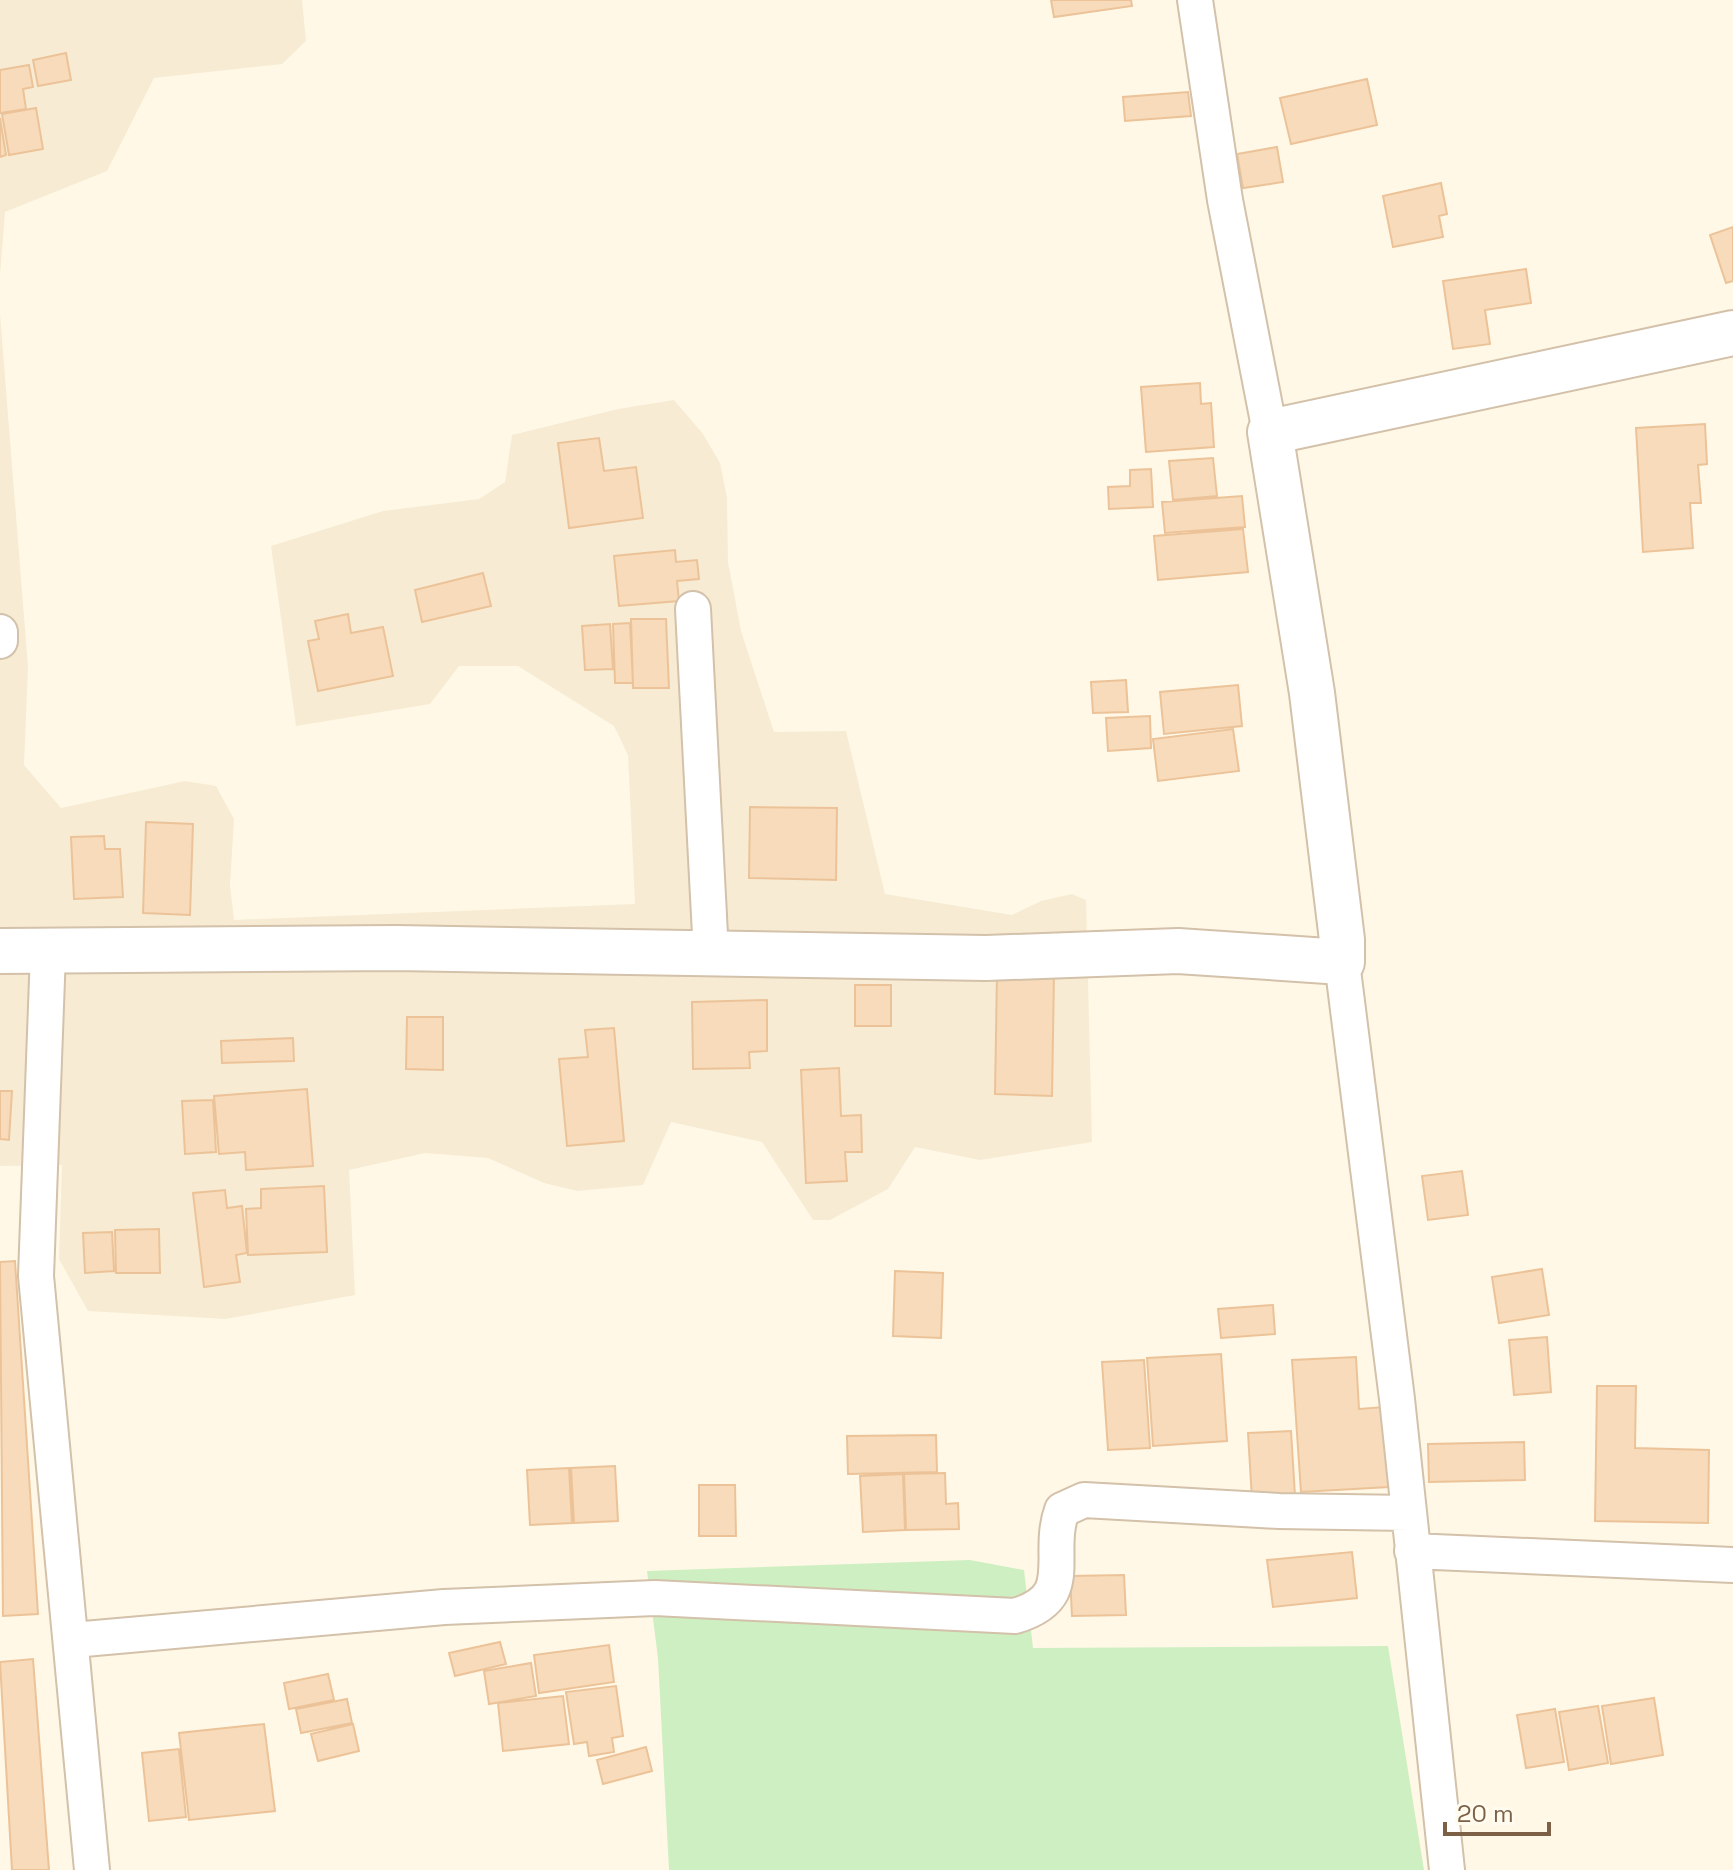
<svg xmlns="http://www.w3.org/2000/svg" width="1733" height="1870" font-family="'Space Grotesk',sans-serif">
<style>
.residential{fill:#f7ecd3}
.green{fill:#ceefc2}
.building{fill:#f7dbba;stroke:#ecc399;stroke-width:2}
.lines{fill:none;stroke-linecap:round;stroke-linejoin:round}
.minor-casing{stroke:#d3c1aa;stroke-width:38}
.tertiary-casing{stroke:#d3c1aa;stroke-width:48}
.minor{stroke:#fff;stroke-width:34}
.tertiary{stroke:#fff;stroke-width:44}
</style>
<rect width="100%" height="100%" fill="#fff8e6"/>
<!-- residential -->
<path class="residential" d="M0 0H302L306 41 282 64 154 78 107 171 5 212 0 275Z
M0 314 28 667 24 765 61 808 185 781 216 786 234 819 230 885 234 920 635 904 628 755 614 726 518 666H459L430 704 296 726 271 546 383 511 479 499 505 482 512 435 618 409 674 400 703 434 720 463 727 498 728 562 741 631 774 732 846 731 885 894 1012 915 1041 901 1072 894 1086 900 1092 1142 980 1160 915 1147 888 1189 830 1220H813L762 1142 671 1122 643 1185 577 1191 544 1183 488 1158 425 1153 349 1170 355 1295 226 1319 88 1311 59 1259 62 1165 0 1166Z"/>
<!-- green -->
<path class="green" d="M970 1560 1024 1570 1033 1648 1388 1646 1424 1870H669L658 1658 647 1571Z"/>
<!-- building -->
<path class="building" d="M1051 0H1131L1132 6 1054 17Z
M66 53 71 80 38 86 33 60Z
M29 65 33 87 23 89 26 109 0 113V70Z
M1367 79 1377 125 1291 144 1280 98Z
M1188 92 1191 116 1125 121 1123 97Z
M36 108 43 149 9 155 2 114Z
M0 118 6 155 0 157Z
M1277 147 1283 182 1243 188 1237 154Z
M1441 183 1447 214 1439 216 1443 237 1393 247 1383 196Z
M1733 227V281L1726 283 1710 235Z
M1526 269 1531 303 1485 310 1490 344 1453 349 1443 281Z
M1200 383 1201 404 1211 403 1214 447 1146 452 1141 387Z
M1705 424 1707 464 1698 465 1701 503H1690L1693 548 1643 552 1636 428Z
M599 438 604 471 636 467 643 518 569 528 558 443Z
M1213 458 1217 496 1173 500 1169 461Z
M1151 469 1153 507 1109 509 1108 487 1130 486V470Z
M1242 496 1245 527 1165 533 1162 502Z
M1243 529 1248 572 1158 580 1154 536Z
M675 550 676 562 697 560 699 579 677 581 679 601 619 606 614 556Z
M483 573 491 606 422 622 415 590Z
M348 614 351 633 383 627 393 676 318 691 308 641 319 639 315 621Z
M631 619H666L669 688H633Z
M630 623 633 683H615L613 624Z
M610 624 613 669 585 670 582 626Z
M1126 680 1128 712 1093 713 1091 682Z
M1238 685 1242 726 1164 734 1160 692Z
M1150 716 1151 748 1108 751 1106 718Z
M1233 729 1239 771 1158 781 1153 739Z
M750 807 837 808 836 880 749 878Z
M146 822 193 824 190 915 143 913Z
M104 836 105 849H120L123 897 74 899 71 837Z
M997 972 1054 973 1052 1096 995 1094Z
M855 985H891V1026H855Z
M767 1000V1051L749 1052 750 1068 693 1069 692 1002Z
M407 1017H443V1070L406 1069Z
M614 1028 624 1141 567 1146 559 1059 588 1057 585 1030Z
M293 1038 294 1061 222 1063 221 1041Z
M839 1068 841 1116 861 1115 862 1152H845L847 1181 806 1183 801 1070Z
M307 1089 313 1166 246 1170 245 1152 219 1154 214 1096Z
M0 1091H12L9 1140 0 1139Z
M213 1100 216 1152 185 1154 182 1101Z
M1462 1171 1468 1215 1428 1220 1422 1176Z
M324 1186 327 1252 248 1255 246 1209 261 1208V1189Z
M225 1190 227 1208 242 1206 247 1253 236 1255 240 1282 204 1287 193 1193Z
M159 1229 160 1273H116L115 1230Z
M112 1232 114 1271 85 1273 83 1233Z
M15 1261 38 1614 3 1616 0 1262Z
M1542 1269 1549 1315 1499 1323 1492 1277Z
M895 1271 943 1273 941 1338 893 1336Z
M1273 1305 1275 1334 1221 1338 1218 1309Z
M1547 1337 1551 1392 1514 1395 1509 1340Z
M1221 1354 1227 1441 1153 1446 1147 1358Z
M1356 1357 1359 1409 1384 1407 1389 1487 1301 1492 1292 1360Z
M1144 1360 1150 1448 1108 1450 1102 1362Z
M1597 1386H1636L1635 1448 1709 1450 1708 1523 1595 1521Z
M1291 1431 1295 1496 1252 1499 1248 1433Z
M936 1435 937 1472 848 1474 847 1436Z
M1524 1442 1525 1480 1429 1482 1428 1444Z
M615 1466 618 1521 574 1523 571 1468Z
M569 1468 572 1523 530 1525 527 1470Z
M945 1473 946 1504 958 1503 959 1529 906 1530 904 1474Z
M903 1474 905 1530 863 1532 860 1476Z
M699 1485H735L736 1536H699Z
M1352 1552 1357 1598 1273 1607 1267 1560Z
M1124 1575 1126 1615 1072 1616 1070 1576Z
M500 1642 506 1664 455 1676 449 1653Z
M609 1645 614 1682 539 1693 534 1655Z
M33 1659 49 1870H12L0 1662Z
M531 1663 536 1696 489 1704 484 1671Z
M328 1674 334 1700 289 1709 284 1683Z
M616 1686 623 1736 612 1738 614 1752 589 1756 587 1742 574 1744 566 1692Z
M563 1696 569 1744 503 1751 498 1703Z
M1654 1698 1663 1755 1611 1764 1602 1706Z
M347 1699 352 1723 301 1733 296 1709Z
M1598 1706 1608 1763 1569 1770 1559 1712Z
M1555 1709 1564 1762 1526 1768 1517 1715Z
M264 1724 275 1811 189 1820 179 1733Z
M353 1724 359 1751 318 1761 311 1734Z
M646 1747 652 1771 603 1784 597 1760Z
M179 1749 186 1817 149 1821 142 1753Z"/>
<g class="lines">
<!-- minor casing -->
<g class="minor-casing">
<path id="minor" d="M1195 0 1225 200 1270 432
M693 609 711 954
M0 632V641
M48 952 36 1276 92 1870
M1342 962 1397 1399 1447 1870
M1412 1551 1733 1565
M73 1640 444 1607 655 1598 1015 1616C1079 1597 1045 1558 1062 1510L1084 1500 1279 1511 1408 1513"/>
</g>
<!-- tertiary casing -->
<g class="tertiary-casing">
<path id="tertiary" d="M0 951 396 948 986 958 1178 951 1342 962V940L1312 693 1270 432 1733 333"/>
</g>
<!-- minor -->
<use href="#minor" class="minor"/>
<!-- tertiary -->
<use href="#tertiary" class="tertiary"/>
</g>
<!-- scale -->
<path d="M1445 1822v12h104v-12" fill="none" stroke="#7c6147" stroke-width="4"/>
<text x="1457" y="1822" font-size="24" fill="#7c6147" stroke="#fffbef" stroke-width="6" paint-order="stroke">20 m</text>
</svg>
